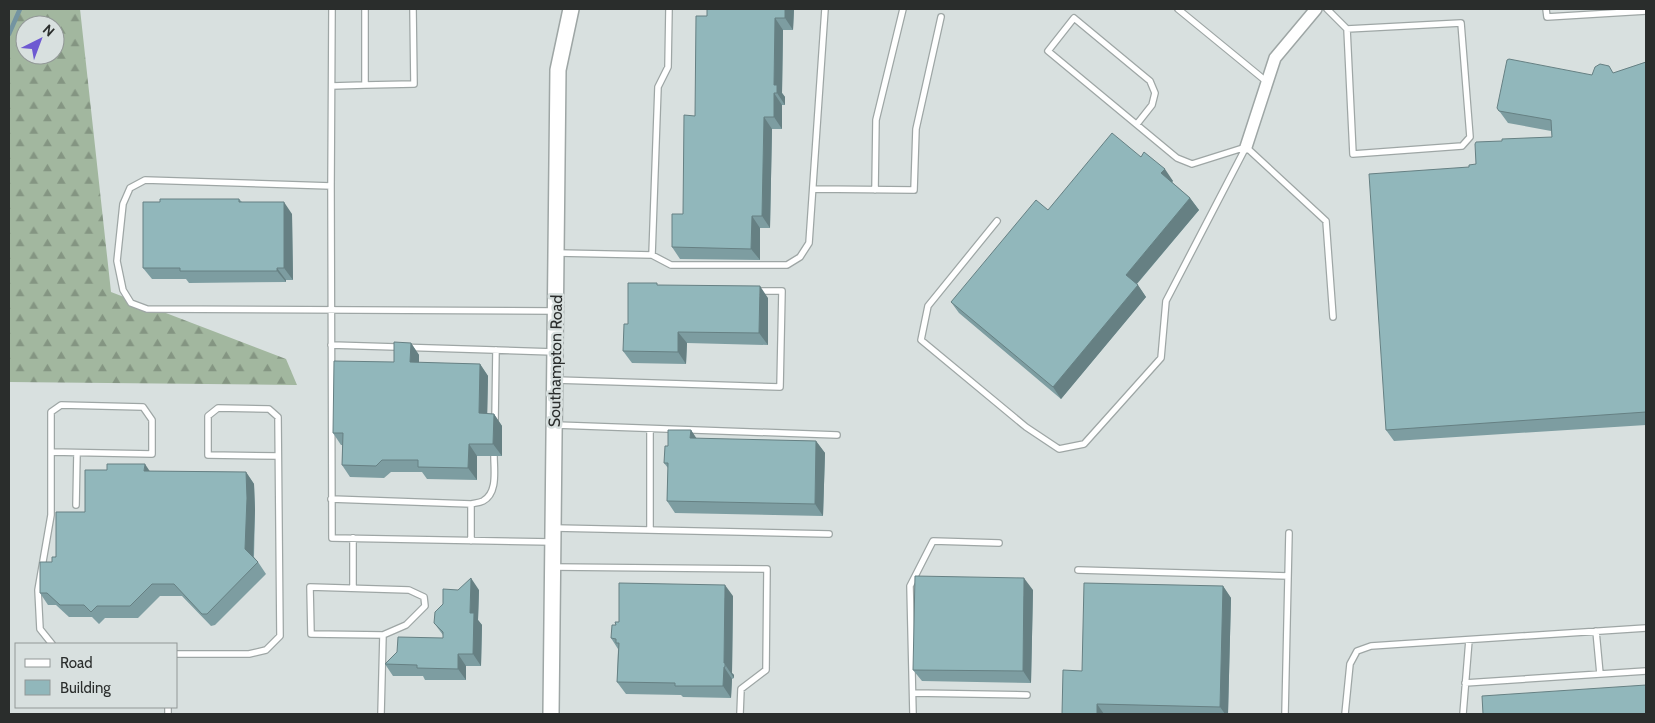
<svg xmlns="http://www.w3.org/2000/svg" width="1655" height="723" font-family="Cabin,sans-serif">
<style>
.forest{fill:url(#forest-firs);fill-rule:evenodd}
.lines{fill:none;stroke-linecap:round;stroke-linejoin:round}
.stream{stroke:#7394a1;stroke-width:4.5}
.service-casing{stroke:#9ea6a5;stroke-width:8}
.minor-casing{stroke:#9ea6a5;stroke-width:14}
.tertiary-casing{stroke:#9ea6a5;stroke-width:18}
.service{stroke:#fff;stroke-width:5.5}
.minor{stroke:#fff;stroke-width:11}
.tertiary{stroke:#fff;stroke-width:15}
.wall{fill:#7d9da1}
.shaded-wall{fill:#668083}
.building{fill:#91b7bb;stroke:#668083}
.labels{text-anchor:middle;stroke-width:5;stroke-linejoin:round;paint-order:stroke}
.street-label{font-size:16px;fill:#2a2d2c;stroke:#d8e0df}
</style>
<defs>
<pattern id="forest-firs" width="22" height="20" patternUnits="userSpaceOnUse" patternTransform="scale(1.25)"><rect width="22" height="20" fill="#a2b79f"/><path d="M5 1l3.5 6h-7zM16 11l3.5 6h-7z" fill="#849582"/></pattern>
</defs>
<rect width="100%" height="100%" fill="#d8e0df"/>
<!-- forest -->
<path class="forest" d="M9 9H80L111 292 286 359 297 385 9 382ZM25 25H55V55H25Z"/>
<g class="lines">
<!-- stream -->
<path class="stream" d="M9 34 20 9"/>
<!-- service casing -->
<g class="service-casing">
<path id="service" d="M1178 9 1267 82
M1327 9 1347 29 1353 154 1462 146 1470 137 1461 23 1347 29
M1546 9 1547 17 1646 11
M365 85 414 84 413 9
M332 86 365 85V9
M1137 124 1152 105 1155 93 1150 81 1074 18 1048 51 1177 158 1192 164 1246 147
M1246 147 1326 221 1333 317
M331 186 332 9
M813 189 914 190 916 129 941 17
M875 190 876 120 903 9
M997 221 928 306 921 340 1026 427 1059 449 1084 444 1161 358 1166 301 1246 147
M558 253 652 255 671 265H787L800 257 809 243 825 9
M652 255 658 87 668 67 669 9
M331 345 554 352
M556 380 780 387 782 291H758
M495 421 496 350
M556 425 837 435
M650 429V530
M51 452 152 454V420L143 407 61 405 51 412V515L38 590 40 629 52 644
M331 499 471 504C474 503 479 503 483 501 498 493 494 470 494 456
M471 504V541
M76 505 77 453
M555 528 829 534
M353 538V588
M552 542 332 538 331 186 145 180 130 188 123 204 117 261 123 290 131 303 147 309 555 311
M554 567 767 569 766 670 741 689 740 714
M1078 570 1288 576
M310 587 409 590 424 597 425 606 406 625 383 635 311 634Z
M1596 631 1600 674
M176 654H249L266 650 280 636 278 417 269 409 218 408 208 416V455L278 456
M1465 683 1646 671
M913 693 1027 695
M168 707V714
M381 714 383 635
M913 714 910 586 933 541 999 543
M1285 714 1289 533
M1345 714 1350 664 1357 651 1371 646 1646 628
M1463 714 1469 640"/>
</g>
<!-- minor casing -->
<g class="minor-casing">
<path id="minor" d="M1246 147 1275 58 1316 9"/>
</g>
<!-- tertiary casing -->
<g class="tertiary-casing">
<path id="tertiary" d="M551 714 558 70 571 9"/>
</g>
<!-- service -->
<use href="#service" class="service"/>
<!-- minor -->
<use href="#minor" class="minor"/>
<!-- tertiary -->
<use href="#tertiary" class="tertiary"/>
</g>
<!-- wall -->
<path class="wall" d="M707 9H794L793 30H783L782 93 785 97V105H782V129H772L770 228H760V260L680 259 672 247 683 214 707 16Z
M1646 62V425L1394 441 1386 430 1469 167 1552 137 1551 131 1508 123 1497 108 1592 75 1614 73Z
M1141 157 1173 181 1172 182 1190 198 1199 210 1137 284 1146 297 1061 399 959 313 951 302 1048 210Z
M239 199 242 202 292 214 293 280H286V282L189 283 186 279H152L143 268 160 202Z
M657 283V285L768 298V345L687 343 686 364 632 363 623 351 628 324Z
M411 343 419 355V363L480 364 488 376 487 414H494L502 426V456H477V480L427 479 422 472H391L384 478 350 477 342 465V445H341L333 433Z
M691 430 696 439 816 441 825 453 823 516 675 513 667 501 668 468 664 463 668 446Z
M150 471 246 472 254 484 255 510 254 557 258 562 266 574 215 625 211 626 182 596H160L138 618H105L99 624 92 617H69L56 605H48L40 593 52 562 85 512Z
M1223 586 1231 598 1228 714H1062L1082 671Z
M479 590 478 620 482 625 481 666H466V680H425L423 676H393L385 664 443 638V635L434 623Z
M1033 590 1031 683 922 681 913 670Z
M733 596 732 673 734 675V678L732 679 731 698 683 697 681 695 626 694 617 682 618 649 611 638 616 625 619 622Z"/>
<!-- shaded-wall -->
<path class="shaded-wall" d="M785 9H794L793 30 785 18Z
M775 18 783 30 782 93 785 97V105L777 93 774 85Z
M774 93 782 105V129L774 117Z
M764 117 772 129 770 228 762 216Z
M1165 169 1173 181 1169 185 1161 173Z
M1190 198 1199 210 1134 287 1126 275Z
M284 202 292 214 293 280 284 268Z
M752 216 760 228V260L751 249Z
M277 268 286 280V282L277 271Z
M1138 285 1146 297 1061 399 1053 387Z
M760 286 768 298V345L759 333Z
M678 332 687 343 686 364 678 352Z
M411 343 419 355V374L410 362Z
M480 364 488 376 487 425 479 413Z
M494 414 502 426V456L493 444Z
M691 430 699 442 690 438Z
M816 441 825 453 823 516 815 504Z
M469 444 477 456V480L468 468Z
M145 464 153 476 144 471Z
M246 472 254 484 255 510 253 560 245 549Z
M471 578 479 590 478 620 482 625 481 666 473 654 470 613Z
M1024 578 1033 590 1031 683 1023 671Z
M725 585 733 596 732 673 734 675V678L724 663Z
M1223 586 1231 598 1228 714H1225L1220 707Z
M458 654 466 666V680L458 669Z
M724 667 732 679 731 698 723 686Z
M1097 704 1104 714H1097Z"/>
<!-- building -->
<path class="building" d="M707 9H785V18H775L774 85H777V93H774V117H764L762 216H752L751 249 672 247V214H683L684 115 695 116 696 16H707Z
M1509 59 1592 75 1595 67 1600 64 1609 66 1613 73 1646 62V412L1386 430 1369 174 1469 167V165L1476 164 1475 144 1476 142 1502 141V139L1552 137 1551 120 1499 111 1497 108 1507 60Z
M1112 133 1141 157 1144 152 1165 169 1161 173 1190 198 1126 275 1138 285 1053 387 951 302 1036 200 1048 210Z
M160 199H239V202H284V268H277V271H180V268H143V202H160Z
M628 283H657V285L760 286 759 333 678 332V352L623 351 624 324H628Z
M394 342 411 343 410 362 480 364 479 413 494 414 493 444H469L468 468 418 467V460H382L376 466 342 465 343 433H333L334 361 394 362Z
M668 430H691L690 438 816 441 815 504 667 501 668 463H664L665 446H668Z
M107 464H145L144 471 246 472 247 498 245 549 258 562 207 614H202L174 584H152L130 606H97L91 612 84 605H60L47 593H40V562H52V557H56V512H85V470H107Z
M915 576 1024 578 1023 671 913 670Z
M471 578 470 613H474L473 654H458V669L417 668V665L385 664 397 652 398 637 443 638V632L434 623 435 612 443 604V589L458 590Z
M619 583 725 585 724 663H725V667H724L723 686H675V683L617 682 619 643H616V639L611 638 612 625H616L615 622H619Z
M1084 583 1223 586 1220 707 1097 704V714H1062L1063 670 1082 671Z
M1646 685V714H1483L1482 696Z"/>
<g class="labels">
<!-- street labels -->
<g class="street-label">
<text transform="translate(555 361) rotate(-89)" y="6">Southampton Road</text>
</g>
</g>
<!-- border -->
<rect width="1655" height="723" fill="none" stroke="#2a2d2c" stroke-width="20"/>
<!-- legend -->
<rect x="15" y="643" width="162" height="65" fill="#d8e0df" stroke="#929897"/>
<rect x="25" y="659" width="25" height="8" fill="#ffffff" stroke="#929897"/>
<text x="60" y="668" font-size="15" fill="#2a2d2c">Road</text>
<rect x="25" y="680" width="25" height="15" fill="#91b7bb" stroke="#929897"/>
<text x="60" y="693" font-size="15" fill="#2a2d2c">Building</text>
<!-- north arrow -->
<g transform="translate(40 40) rotate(42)"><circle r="24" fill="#d8e0df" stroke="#929897"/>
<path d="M0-4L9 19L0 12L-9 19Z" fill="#6d59d2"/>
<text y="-8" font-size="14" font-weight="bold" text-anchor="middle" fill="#2a2d2c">N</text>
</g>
</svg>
